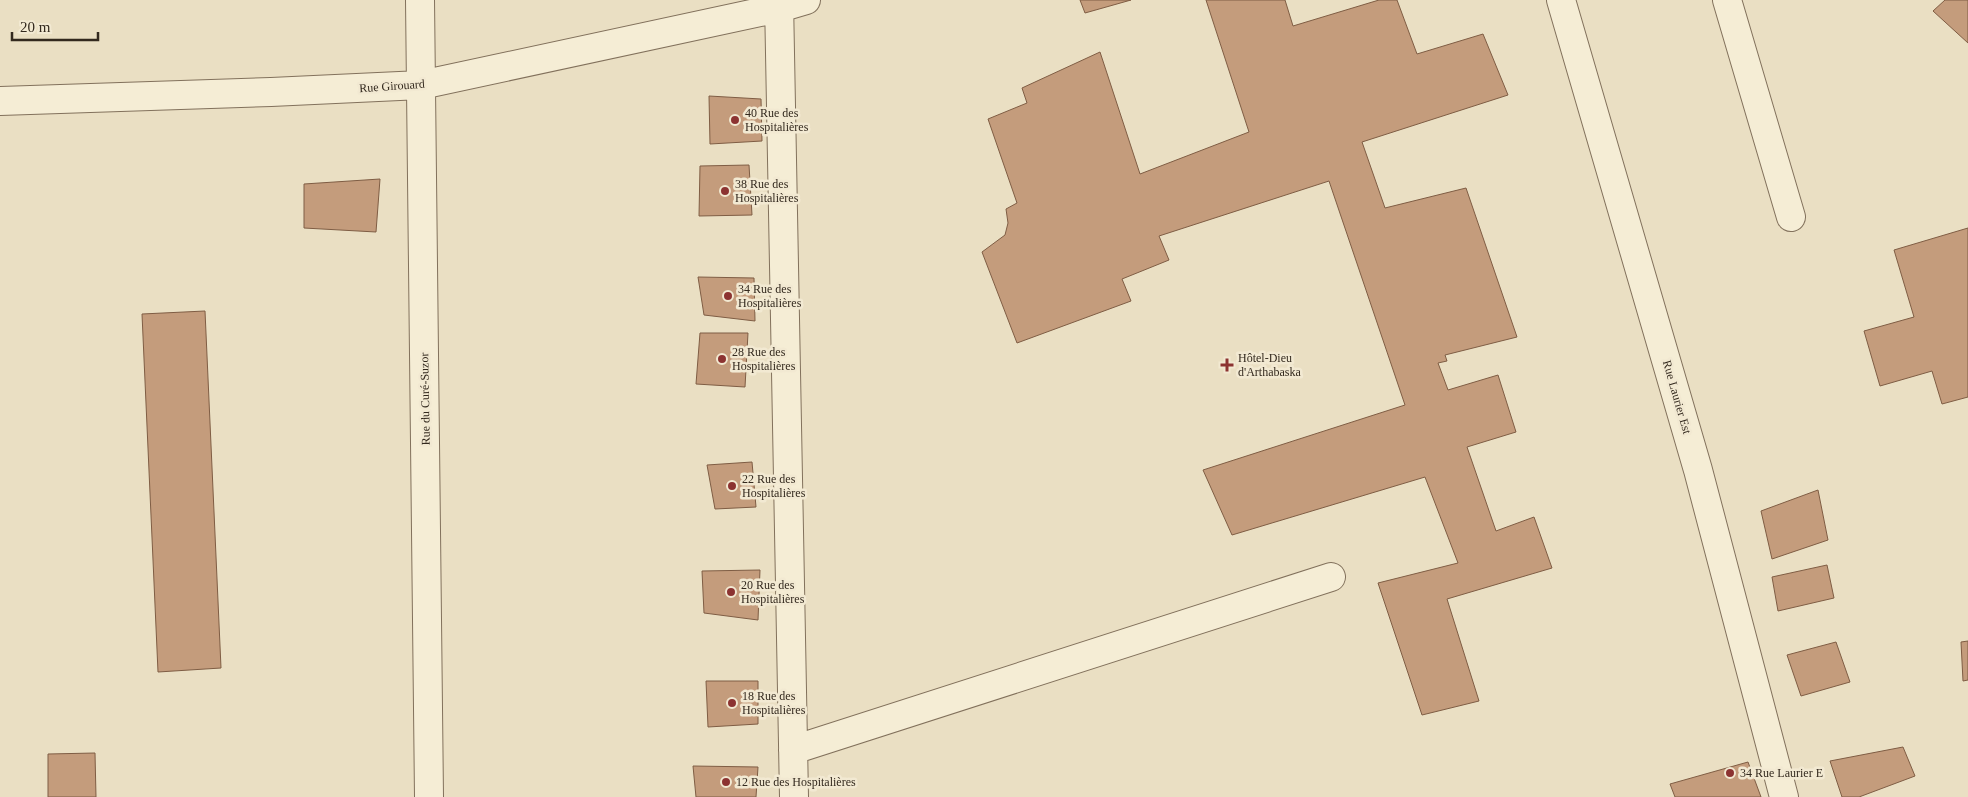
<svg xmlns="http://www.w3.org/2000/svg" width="1968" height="797" font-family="'Times New Roman',serif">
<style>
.building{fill:#c49c7c;stroke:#7f5d44}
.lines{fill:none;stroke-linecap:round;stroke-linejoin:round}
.minor-casing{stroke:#82715c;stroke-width:30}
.minor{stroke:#f5edd5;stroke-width:28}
.poi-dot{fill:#8c3331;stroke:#f2e9d2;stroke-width:2}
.labels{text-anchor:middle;stroke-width:5;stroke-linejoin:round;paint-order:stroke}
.street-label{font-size:12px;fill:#33291e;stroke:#f2e9d2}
.poi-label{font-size:12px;fill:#33291e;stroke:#f2e9d2;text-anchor:start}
</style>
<rect width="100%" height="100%" fill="#eadfc3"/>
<!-- building -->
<path class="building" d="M1080 0H1131L1085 13Z
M1206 0H1285L1293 26 1379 0H1397L1417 54 1483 34 1508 95 1362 142 1385 208 1466 188 1517 337 1445 355 1447 361 1438 363 1448 390 1498 375 1516 432 1467 447 1496 531 1534 517 1552 568 1447 599 1479 701 1422 715 1378 583 1458 563 1425 477 1232 535 1203 470 1405 405 1329 181 1159 236 1169 260 1122 279 1131 301 1017 343 982 252 1005 235 1008 223 1006 209 1017 203 988 119 1027 103 1022 88 1100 52 1140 174 1249 132Z
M1945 0H1968V43L1933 11Z
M709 96 761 99 762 141 710 144Z
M749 165 752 215 699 216 700 166Z
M380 179 376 232 304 228V184Z
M1968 228V397L1942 404 1932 371 1880 386 1864 331 1914 317 1894 250Z
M698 277 754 278 755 321 704 315Z
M205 311 221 668 158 672 142 314Z
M700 333H748L745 387 696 384Z
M752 462 756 507 715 509 707 465Z
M1818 490 1828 540 1772 559 1761 511Z
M1827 565 1834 598 1778 611 1772 577Z
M760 570 758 620 704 613 702 571Z
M1968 641V680L1963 681 1961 642Z
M1836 642 1850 682 1801 696 1787 655Z
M706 681H758V724L708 727Z
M1903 747 1915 776 1859 797H1842L1830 761Z
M95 753 96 797H48V754Z
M1748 762 1761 797H1675L1670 784Z
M693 766 758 767 756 797H696Z"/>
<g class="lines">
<!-- minor casing -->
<g class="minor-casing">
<path id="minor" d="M420 0 429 797
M779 0 794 797
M1561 0 1698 470 1784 797
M1727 0 1791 217
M0 101 271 92 421 85 779 8 806 0
M793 750 1331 577"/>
</g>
<!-- minor -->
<use href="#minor" class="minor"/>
</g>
<!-- markers -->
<g class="poi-dot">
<circle cx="735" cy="120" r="5"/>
<circle cx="725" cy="191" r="5"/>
<circle cx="728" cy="296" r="5"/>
<circle cx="722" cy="359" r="5"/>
<path d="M1224.5 357.5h5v5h5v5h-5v5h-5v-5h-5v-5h5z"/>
<circle cx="732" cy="486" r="5"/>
<circle cx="731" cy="592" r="5"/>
<circle cx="732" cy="703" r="5"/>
<circle cx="1730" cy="773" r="5"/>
<circle cx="726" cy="782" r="5"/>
</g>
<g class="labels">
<!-- street labels -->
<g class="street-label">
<text transform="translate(392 86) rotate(-4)" y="4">Rue Girouard</text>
<text transform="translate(1677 397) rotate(74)" y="4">Rue Laurier Est</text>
<text transform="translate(425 399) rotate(-91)" y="4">Rue du Curé-Suzor</text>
</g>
<!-- poi labels -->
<g class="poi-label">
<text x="745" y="117">40 Rue des<tspan x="745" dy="14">Hospitalières</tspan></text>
<text x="735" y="188">38 Rue des<tspan x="735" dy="14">Hospitalières</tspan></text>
<text x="738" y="293">34 Rue des<tspan x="738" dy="14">Hospitalières</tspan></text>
<text x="732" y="356">28 Rue des<tspan x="732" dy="14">Hospitalières</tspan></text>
<text x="1238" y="362">Hôtel-Dieu<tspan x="1238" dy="14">d'Arthabaska</tspan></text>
<text x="742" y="483">22 Rue des<tspan x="742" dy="14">Hospitalières</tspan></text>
<text x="741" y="589">20 Rue des<tspan x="741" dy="14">Hospitalières</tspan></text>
<text x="742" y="700">18 Rue des<tspan x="742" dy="14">Hospitalières</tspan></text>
<text x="1740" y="777">34 Rue Laurier E</text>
<text x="736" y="786">12 Rue des Hospitalières</text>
</g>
</g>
<!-- scale -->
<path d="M12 32v8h86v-8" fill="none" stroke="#33291e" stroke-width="2.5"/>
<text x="20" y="32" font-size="15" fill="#33291e" stroke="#f2e9d2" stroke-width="4" paint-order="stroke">20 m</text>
</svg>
